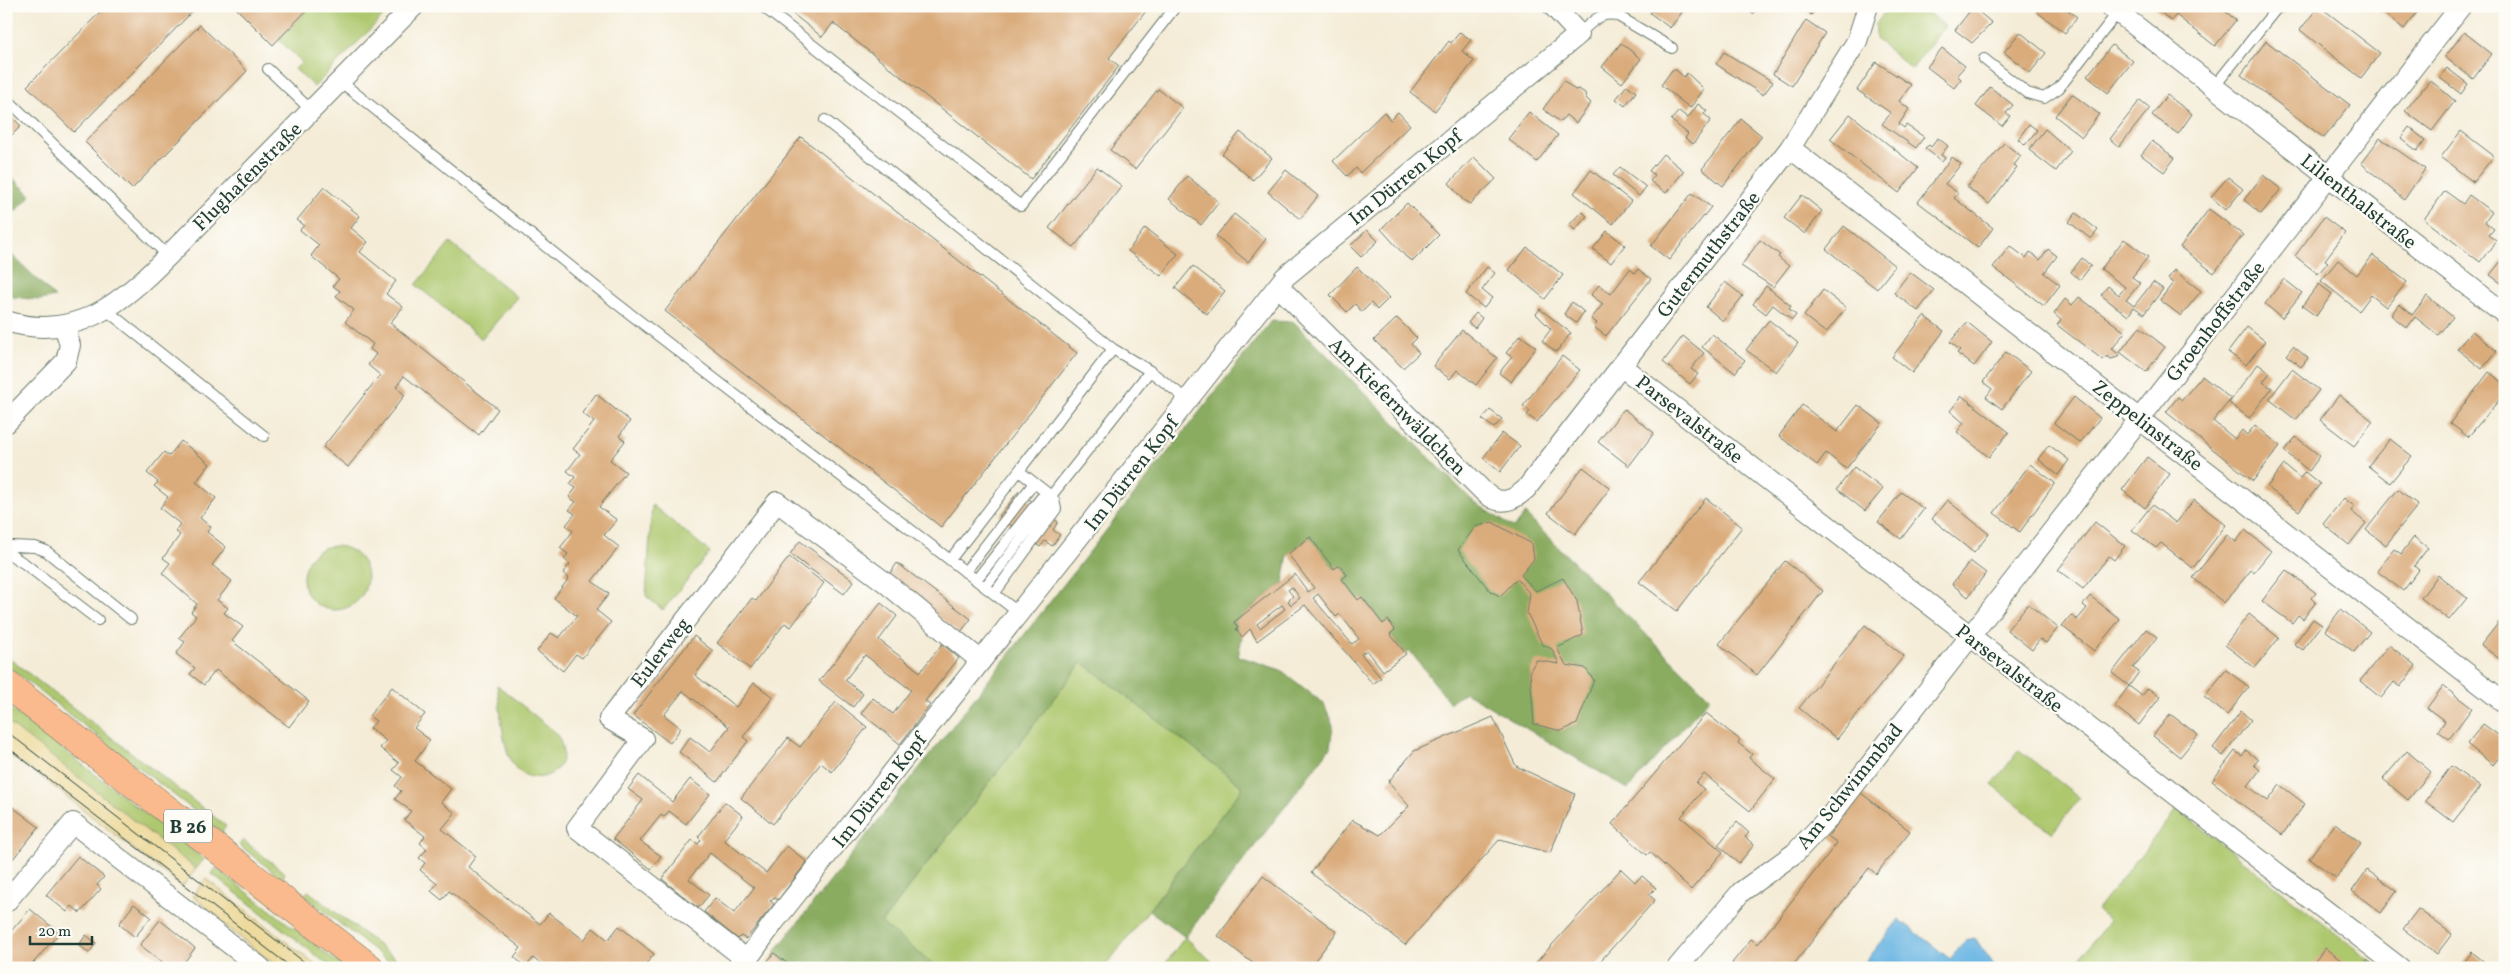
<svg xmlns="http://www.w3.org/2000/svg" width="2511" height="974" font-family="Vollkorn,serif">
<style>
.green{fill:#aec86e;stroke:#668251}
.forest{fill:#8aac61;stroke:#54744a}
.sand{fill:#eeda9e;stroke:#868c69}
.water{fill:#69b5e2;stroke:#44798b}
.building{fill:#daac7c;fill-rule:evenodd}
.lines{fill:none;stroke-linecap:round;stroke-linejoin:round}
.lane-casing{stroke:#6a7a6d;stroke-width:12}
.street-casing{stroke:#6a7a6d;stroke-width:22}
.primary-casing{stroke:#6a7a6d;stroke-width:29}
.lane{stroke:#fff;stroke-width:10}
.street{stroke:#fff;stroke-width:20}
.primary{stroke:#fbba8d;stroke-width:28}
.tram{stroke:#1f3d34;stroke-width:1}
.labels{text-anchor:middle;stroke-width:4.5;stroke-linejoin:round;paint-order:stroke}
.shield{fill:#fdfcf7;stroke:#62766e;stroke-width:1}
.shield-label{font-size:19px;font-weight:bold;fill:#1f3d34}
.street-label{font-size:20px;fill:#1f3d34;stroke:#fdfcf7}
</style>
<rect width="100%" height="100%" fill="#fdfcf7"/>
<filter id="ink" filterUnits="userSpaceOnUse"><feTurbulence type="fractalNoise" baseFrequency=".02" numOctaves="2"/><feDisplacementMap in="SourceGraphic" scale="10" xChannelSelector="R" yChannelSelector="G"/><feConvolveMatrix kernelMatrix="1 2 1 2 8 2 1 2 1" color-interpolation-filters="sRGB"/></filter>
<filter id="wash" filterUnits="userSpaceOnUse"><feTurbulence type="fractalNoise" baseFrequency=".0096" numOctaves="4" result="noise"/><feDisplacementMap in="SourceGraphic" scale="20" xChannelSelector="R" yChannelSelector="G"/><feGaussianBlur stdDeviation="1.12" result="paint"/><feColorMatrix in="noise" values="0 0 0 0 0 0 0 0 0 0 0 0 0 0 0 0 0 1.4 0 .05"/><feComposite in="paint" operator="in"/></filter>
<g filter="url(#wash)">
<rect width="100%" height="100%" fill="#f4ecd7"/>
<!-- green -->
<path class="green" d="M311 6H393L314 87 295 69 302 62 279 40Z
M1889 6H1919L1945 26 1912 69 1876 39V24Z
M450 243 517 297 482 339 416 285Z
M652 505 710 552 663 610 646 596Z
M303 578a32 32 0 1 1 64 0a32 32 0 1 1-64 0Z
M6 656 226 826 222 832 6 665Z
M1082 662 1243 787 1104 968H938L881 924Z
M497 685 555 732C583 772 528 795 511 761 501 739 501 709 497 685Z
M6 705 204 859 196 869 6 721Z
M2019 750 2080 798 2052 833 1992 785Z
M2177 809 2380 968H2072L2109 921 2097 910Z
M243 840 285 873 283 877 305 894 308 891 408 968H397L239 845Z
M216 868 345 968H332L212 874Z
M1185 937 1219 968H1162Z"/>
<!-- forest -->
<path class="forest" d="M6 172 31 195 6 221Z
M6 249 55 297 39 300 6 296Z
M1271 321 1294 322 1474 502 1514 528 1525 514 1710 698 1628 789 1465 692 1450 703 1410 651 1406 654 1390 634 1395 630 1388 620 1383 624 1362 597 1358 600 1342 579 1347 574 1340 565 1334 569 1310 537 1288 554 1283 583 1234 622 1242 637 1238 656 1281 670 1324 704 1333 725 1330 748 1185 937 1149 910 1243 787 1082 662 881 923 938 968H793L774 953Z"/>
<!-- sand -->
<path class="sand" d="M6 721 196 869 182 887 43 778 6 753Z
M206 879 319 968H279L213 916 206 907 193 896Z"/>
<!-- water -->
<path class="water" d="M1899 919 1950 959 1966 940 1975 938 1996 968H1861Z"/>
<g id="blocks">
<!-- building -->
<path class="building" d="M106 6 197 7 74 132 27 86Z
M234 6H311L273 45Z
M783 6H1150L1109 58 1119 66 1031 179 833 23 822 37Z
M1655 6H1687L1670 28 1650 13Z
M1743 6H1759L1753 14Z
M1803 6H1818L1811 15Z
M2041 6H2063L2077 17 2065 33 2037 12Z
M2153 6H2218L2236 20 2215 46 2176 15 2171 21Z
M2319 6 2380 53 2361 78 2300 30Z
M2375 6H2422L2404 29Z
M1973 7 1992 23 1972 43 1955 30Z
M1806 20 1825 33 1792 86 1773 74Z
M200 25 247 71 132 189 85 142Z
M1460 32 1471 40 1462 51 1474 61 1435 111 1410 92 1449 41 1451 43Z
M2020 32 2046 53 2030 73 2004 52Z
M2464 32 2492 54 2473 79 2445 57Z
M2266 41 2350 105 2324 138 2241 75Z
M1621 43 1641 59 1622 83 1602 67Z
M2112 45 2133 61 2108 93 2087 76Z
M1942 48 1965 66 1957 75 1961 79 1954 88 1927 67Z
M1724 52 1773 82 1763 95 1716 64Z
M1876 62 1911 85 1899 101 1909 109 1899 124 1904 128 1906 125 1924 137 1916 148 1882 124 1891 113 1857 90Z
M2447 68 2468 84 2461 94 2440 78Z
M1672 70H1676L1684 77 1687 73 1704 89 1690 108 1661 85Z
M2430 80 2455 101 2432 131 2405 111Z
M1564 81 1575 90 1579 89 1585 93 1586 98 1591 103 1576 123 1566 115 1560 122 1543 109Z
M1627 85 1636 92 1625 106 1616 99Z
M1990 87 2013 105 2006 113 2010 116 2002 126 1976 106Z
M1158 89 1183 108 1135 169 1110 150Z
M2072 94 2099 114 2082 137 2055 116Z
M2167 95 2192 114 2178 134 2152 115Z
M2140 100 2150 108 2119 147 2110 139Z
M1698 104 1707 111 1704 114 1711 120 1693 144 1685 138 1688 134 1671 120 1679 111 1688 118Z
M6 111 21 126 6 141Z
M1384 112 1390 120 1398 112 1410 125 1360 173 1356 168 1347 176 1333 161Z
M1529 112 1558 135 1537 162 1508 139Z
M1850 114 1918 168 1899 193 1830 139Z
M1741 119 1762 136 1723 186 1702 169Z
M2029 124 2037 130 2025 145 2018 139Z
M2409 127 2425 140 2417 151 2401 138Z
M2045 129 2071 151 2056 171 2029 150Z
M2461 131 2494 156 2473 182 2441 157Z
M1240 132 1272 158 1253 180 1222 154Z
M801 137 1077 353 941 527 665 311Z
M1938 138 1948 146 1941 155 1945 158 1942 162 1925 148 1929 145 1931 147Z
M2380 138 2425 169 2404 200 2361 163Z
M2152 141 2175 158 2164 172 2141 155Z
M2004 143 2021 156 2014 165 2017 167 1989 204 1967 187Z
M1663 154 1684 171 1666 193 1650 181 1655 175 1649 171Z
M1474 157 1496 179 1470 204 1463 200 1449 183Z
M1952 157 1961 164 1945 184 1958 193 1954 198 1993 228 1978 248 1918 202Z
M1097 167 1122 186 1074 247 1049 228Z
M1620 167 1646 187 1639 196 1613 175Z
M1286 170 1318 196 1300 219 1268 192Z
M1591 170 1631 201 1613 224 1574 193Z
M2263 175 2281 189 2261 214 2244 200Z
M1187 176 1219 202 1201 225 1169 199Z
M2228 177 2243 189 2226 210 2211 197Z
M324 187 360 216 351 228 368 242 360 252 396 281 386 294 403 307 390 323 498 409 479 435 404 376 396 387 405 395 348 467 323 447 380 375 368 365 376 354 370 349 373 344 345 322 354 310 336 296 340 291 333 286 339 279 311 256 319 245 300 230 304 225 297 220Z
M2445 191 2463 204 2469 195 2492 212 2485 222 2494 229 2489 235 2496 241 2480 262 2424 219Z
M1692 193 1711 207 1669 260 1651 246Z
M1802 195 1822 211 1805 234 1784 218Z
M1407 203 1439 235 1413 261 1406 257 1381 229Z
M2209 209 2243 235 2214 273 2180 247Z
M1582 211 1587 216 1575 230 1569 225Z
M2076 213 2098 230 2091 239 2069 222Z
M1234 214 1266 239 1248 262 1216 236Z
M2324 217 2345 233 2325 260 2328 262 2318 274 2295 256Z
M1844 226 1895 266 1877 289 1826 249Z
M1145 228 1178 254 1161 276 1128 251Z
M1367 230 1378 241 1361 257 1350 246Z
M1607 231 1625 245 1611 263 1593 249Z
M2124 239 2148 257 2132 277 2140 283 2126 300 2134 306 2153 282 2163 289 2144 314 2134 307 2128 316 2101 295 2108 286 2119 295 2125 287 2101 269Z
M1760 240 1780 255 1778 257 1789 266 1773 287 1741 266Z
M2010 246 2026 258 2030 252 2040 260 2048 249 2057 256 2044 273 2060 285 2044 306 1993 267Z
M1527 247 1563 275 1545 299 1509 270Z
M2373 255 2407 282 2386 307 2371 295 2359 311 2321 281 2338 260 2357 275Z
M2505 256V286L2490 275Z
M2082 258 2091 266 2080 280 2071 272Z
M1193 266 1225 291 1207 314 1175 288Z
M1357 267 1389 298 1377 310 1371 303 1362 312 1355 304 1347 312 1330 295Z
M1487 267 1495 273 1482 290 1492 298 1484 308 1466 294Z
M1630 269 1635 273 1638 269 1651 279 1606 336 1594 327 1597 323 1591 319 1603 304 1591 295 1599 285 1611 294Z
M2174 270 2201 291 2181 316 2160 300 2173 283 2168 279Z
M1910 272 1934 290 1918 311 1894 293Z
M2284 279 2302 293 2282 318 2265 304Z
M1725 282 1743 296 1723 321 1706 307Z
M2319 284 2332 294 2316 316 2302 306Z
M1766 286 1791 306 1789 309 1796 315 1792 320 1773 305 1766 314 1753 304Z
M1823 290 1846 308 1826 333 1804 316Z
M2427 296 2453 317 2438 335 2415 317 2407 328 2391 315 2399 304 2412 315Z
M2079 297 2125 332 2112 349 2120 355 2118 357 2111 359 2107 356 2103 360 2057 325 2061 320 2054 314 2065 299 2072 305Z
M1572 302 1584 312 1576 323 1564 314Z
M1540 309 1571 333 1556 352 1542 341 1551 329 1536 314Z
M1476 313 1482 318 1475 328 1468 323Z
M1924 316 1944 331 1912 373 1892 357Z
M1397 318 1417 338 1411 344 1419 353 1403 368 1374 340Z
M1769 320 1798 343 1776 372 1746 350Z
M1967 322 1992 342 1974 366 1957 353 1960 350 1950 342Z
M2140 327 2165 347 2146 372 2120 352Z
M2247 327 2265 341 2246 365 2228 352Z
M1462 330 1497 358 1476 385 1457 370 1450 379 1433 366Z
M2472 331 2497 351 2482 369 2457 349Z
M1712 334 1745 360 1735 373 1702 347Z
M1520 335 1536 347 1511 382 1499 373 1512 357 1506 353Z
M1683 336 1704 353 1691 369 1698 374 1690 384 1663 362Z
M2293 346 2308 358 2301 367 2286 355Z
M2006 352 2031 371 2002 409 1986 397 1992 389 1983 382Z
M1562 356 1580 370 1537 422 1527 415 1530 411 1523 406Z
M2258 364 2270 373 2263 382 2272 388 2249 418 2229 403Z
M2292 369 2319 390 2296 420 2269 399Z
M2489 372 2505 384V393L2468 437 2450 423Z
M2202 376 2231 399 2213 421 2235 439 2242 430 2247 435 2255 425 2280 446 2253 481 2166 412 2178 397 2182 400Z
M596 394 630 421 619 436 625 441 610 460 626 472 599 507 617 520 604 535 619 547 592 581 609 594 596 610 611 622 582 658 576 654 563 671 537 651 551 633 559 638 577 616 554 598 569 578 563 573 570 564 564 559 568 554 560 548 573 531 566 525 575 514 569 510 576 502 569 497 576 488 570 484 575 477 567 471 580 454 573 449 594 422 582 413Z
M2339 395 2373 421 2354 446 2320 420Z
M1962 396 2009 432 1989 457 1957 432 1964 423 1950 411Z
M2074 397 2100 418 2080 443 2054 423Z
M1802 405 1837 432 1858 405 1882 423 1846 469 1826 453 1817 465 1779 436Z
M1624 409 1654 433 1629 466 1598 442Z
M1490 410 1502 419 1494 428 1482 419Z
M1502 433 1520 446 1500 472 1483 458Z
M2296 437 2320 456 2309 471 2284 451Z
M2390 439 2412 456 2390 483 2368 466Z
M181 441 210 464 196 482 216 498 200 518 211 527 207 532 226 547 212 565 232 581 217 600 228 608 224 613 243 627 232 641 309 701 289 727 216 670 204 685 190 674 195 668 176 654 185 642 179 638 196 616 191 612 197 604 162 573 170 563 163 558 180 535 175 531 180 524 160 508 168 497 154 486 158 482 147 473 164 452 169 456Z
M2049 445 2069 460 2058 475 2038 459Z
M2147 457 2170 474 2145 508 2122 490Z
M2030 464 2055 483 2020 532 1994 513Z
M2284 465 2300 478 2305 472 2320 484 2299 511 2267 487Z
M1583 467 1610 488 1575 534 1548 513Z
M1854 467 1883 489 1865 511 1837 489Z
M2398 489 2418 505 2386 545 2366 530Z
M1019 491 1058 522 1053 530 1060 535 1052 546 1045 541 1040 547 999 516Z
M1901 492 1924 509 1901 539 1878 522Z
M1706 498 1742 527 1677 611 1639 582Z
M2344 498 2354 506 2351 511 2366 523 2349 545 2323 524Z
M1947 500 1989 534 1974 553 1932 519Z
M2194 500 2226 525 2193 568 2161 543 2156 548 2132 530 2152 505 2176 523Z
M1492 522 1532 544 1534 559 1521 575 1536 591 1563 578 1577 601 1583 635 1557 648 1566 665 1585 668 1594 680 1577 724 1561 731 1534 724 1530 671 1536 660 1559 664 1552 649 1542 644 1527 613 1530 594 1517 579 1500 596 1490 591 1458 550 1475 527Z
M2095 522 2125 546 2114 560 2109 556 2083 589 2058 570Z
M2245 530 2271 551 2254 572 2251 570 2224 603 2193 578 2227 535 2236 542Z
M1310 537 1334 569 1340 565 1347 575 1342 579 1358 600 1362 597 1383 624 1388 620 1395 630 1390 634 1406 654 1383 671 1367 650 1361 654 1381 678 1373 684 1305 605 1257 641 1250 629 1242 637 1236 629 1238 628 1234 622 1295 574 1308 592 1314 588 1288 554ZM1292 587 1300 598 1291 605 1288 601 1293 596 1288 590ZM1318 594 1336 617 1340 614 1359 639 1352 644 1313 598ZM1282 605 1285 609 1260 628 1257 624Z
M2414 537 2428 548 2414 566 2419 570 2403 591 2377 571 2394 549 2401 554Z
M800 541 854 581 844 594 790 554Z
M789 557 824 583 791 627 785 623 750 669 717 643 752 598 756 601Z
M1785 561 1823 591 1757 675 1719 644Z
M1970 561 1986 573 1968 597 1952 584Z
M897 563 971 619 960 633 887 578Z
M2286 570 2316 593 2312 598 2316 602 2303 619 2298 615 2292 623 2262 601Z
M2438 575 2467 598 2449 620 2421 598Z
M2090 596 2120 619 2094 651 2062 626 2071 615 2077 620 2087 608 2083 605Z
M881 603 897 616 879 640 920 672 942 644 959 658 925 701 930 705 900 744 861 713 873 698 893 714 911 690 886 671 865 655 845 680 863 694 853 707 819 681Z
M2028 604 2058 628 2046 643 2040 639 2032 650 2007 630Z
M2341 609 2370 632 2354 652 2325 630Z
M2249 614 2279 638 2255 668 2225 645Z
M2313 619 2322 625 2303 650 2294 644Z
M2500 621 2505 625V663L2481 645Z
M1865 625 1904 656 1837 739 1799 708Z
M2146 629 2157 637 2133 668 2139 672 2129 686 2142 696 2148 688 2160 697 2139 725 2114 706 2129 686 2112 673Z
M694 636 713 651 695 675 736 707 754 683 773 697 743 737 748 741 717 782 679 752 690 737 710 752 729 727 683 691 664 715 681 728 670 743 633 715Z
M2389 645 2416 666 2400 687 2394 682 2381 698 2360 681Z
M2226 670 2249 687 2227 715 2204 697Z
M2443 686 2472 708 2449 739 2438 731 2445 721 2427 708Z
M392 687 425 714 414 728 430 740 415 761 451 789 441 802 455 813 442 829 476 856 468 867 540 924 549 913 584 940 593 928 608 940 619 926 654 954 643 968H581L577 965 575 968 564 965 560 968 554 963 551 968H546L533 958 526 967 514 957 521 948 449 891 442 900 431 891 437 884 420 870 425 863 419 858 427 849 420 843 425 836 404 820 411 811 395 799 401 791 395 786 402 777 393 770 399 763 380 748 386 741 370 728 376 721 369 716Z
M836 702 867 727 832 772 821 763 773 824 741 798 788 738 800 747Z
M2241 711 2251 720 2223 756 2213 748Z
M1706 713 1740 740 1738 743 1752 754 1749 758 1775 779 1750 811 1704 774 1696 783 1704 789 1681 817 1723 852 1691 890 1650 852 1647 855 1612 824Z
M2170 714 2198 735 2180 757 2153 736Z
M1493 717 1516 766 1575 794 1550 853 1500 839 1405 945 1311 873 1352 820 1380 835 1409 806 1388 782 1414 751Z
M2483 724 2505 740V750L2493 765 2467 744Z
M2246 750 2258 760 2254 765 2260 770 2248 786 2268 801 2280 785 2305 804 2282 835 2212 781 2235 751 2242 756Z
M2407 751 2431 772 2408 800 2383 779Z
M2451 766 2480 787 2453 822 2425 801Z
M639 775 672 802 690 779 710 794 686 824 669 811 664 817 661 815 640 841 661 856 651 869 613 839 643 800 628 789Z
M1861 793 1910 831 1876 874 1869 868 1791 968H1734L1735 966 1732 963 1751 939 1758 944 1837 843 1828 836Z
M725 802 743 816 724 840 766 873 787 846 807 862 778 900 774 897 770 901 774 904 746 939 741 936 738 939 704 912 715 898 734 913 754 888 710 853 689 879 709 895 698 908 662 879 692 840 698 844 701 840 698 837Z
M10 805 39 827 12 860 6 856V810Z
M1737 822 1749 833 1745 837 1754 845 1739 863 1718 845Z
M2335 823 2361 843 2336 878 2309 858Z
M78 856 104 877 97 885 101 889 80 913 72 906 67 912 46 895Z
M1621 869 1635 882 1642 876 1656 888 1649 895 1655 900 1594 968H1531Z
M2367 870 2397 891 2381 913 2352 891Z
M1263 876 1337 932 1309 968H1259L1218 936Z
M134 904 151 917 135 937 119 924Z
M30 909 59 933 29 968H6V937Z
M2418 909 2452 934 2437 954 2403 929Z
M160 920 195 948 180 968H170L140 945Z
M86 935 96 943 89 953 79 945Z
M2325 948 2351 968H2310Z
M2472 952 2492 968H2460Z
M774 953 793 968H775L767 962Z
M2367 960 2377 968H2362Z"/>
</g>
</g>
<g filter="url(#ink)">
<use href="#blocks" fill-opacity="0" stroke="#6a7a6d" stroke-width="1"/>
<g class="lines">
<!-- lane casing -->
<g class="lane-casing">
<path id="lane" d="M762 6 1021 206 1176 6
M1579 34C1591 23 1601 10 1618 16L1672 48
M1984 59 2027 93 2044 98 2059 88 2118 12
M268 69 311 110
M340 81 616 303 1019 613
M2214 87 2276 9 2283 6
M6 98 168 256
M825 120 1113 349 1150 371 1189 401
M105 309 264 436
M1019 471 1051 496 1150 371
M6 552 12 546 35 547 46 551 131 619
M6 552 25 564 98 620
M950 560 1113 349
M965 572 1034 483
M976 580 1041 498 1051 496
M985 587 1048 504 1051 496
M994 594 1056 509 1054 500 1051 496"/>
</g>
<!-- street casing -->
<g class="street-casing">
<path id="street" d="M2110 6 2505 314
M1790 148 2505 703
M1278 286 1484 492C1499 506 1512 502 1526 489L1790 148 1857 41 1868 6
M6 321C76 343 122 302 168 256L414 6
M1621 366 2400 968
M6 423 66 361 70 345 64 325
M6 902 73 823 261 968
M747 960 577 828 643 739 609 719 777 502 886 583 981 661
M741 968 774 922 1285 277 1579 34 1553 6
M1677 968 1741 892 1795 853 1831 815 2461 6"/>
</g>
<!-- primary casing -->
<g class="primary-casing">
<path id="primary" d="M6 684 370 968"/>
</g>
<!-- lane -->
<use href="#lane" class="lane"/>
<!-- street -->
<use href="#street" class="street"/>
<!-- primary -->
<use href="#primary" class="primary"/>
<!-- tram -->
<path class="tram" d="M6 731 312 968
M6 746 292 968"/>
</g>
</g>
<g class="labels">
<!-- shield labels -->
<rect class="shield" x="164" y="809.5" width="48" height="33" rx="4"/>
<g class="shield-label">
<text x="188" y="833">B 26</text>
</g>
<!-- street labels -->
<g class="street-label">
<text transform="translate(247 176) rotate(-45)" y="7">Flughafenstraße</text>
<text transform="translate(1405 177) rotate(-39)" y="7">Im Dürren Kopf</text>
<text transform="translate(2359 201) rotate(38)" y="7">Lilienthalstraße</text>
<text transform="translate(1708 254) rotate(-52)" y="7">Gutermuthstraße</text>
<text transform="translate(2215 321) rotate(-52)" y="7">Groenhoffstraße</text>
<text transform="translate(1398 406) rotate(45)" y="7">Am Kiefernwäldchen</text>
<text transform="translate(1690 419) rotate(38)" y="7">Parsevalstraße</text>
<text transform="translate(2148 425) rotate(38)" y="7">Zeppelinstraße</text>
<text transform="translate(1131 473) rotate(-52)" y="7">Im Dürren Kopf</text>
<text transform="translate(660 652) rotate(-52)" y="7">Eulerweg</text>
<text transform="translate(2010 668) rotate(38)" y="7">Parsevalstraße</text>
<text transform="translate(1849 786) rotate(-51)" y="7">Am Schwimmbad</text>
<text transform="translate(879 790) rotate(-52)" y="7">Im Dürren Kopf</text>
</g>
</g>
<!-- margin -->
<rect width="2511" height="974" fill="none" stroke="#fdfcf7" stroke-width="25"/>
<!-- scale -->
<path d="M30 936v8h62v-8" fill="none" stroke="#1f3d34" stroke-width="2.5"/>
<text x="38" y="936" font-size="15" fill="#1f3d34" stroke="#fdfcf7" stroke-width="4" paint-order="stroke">20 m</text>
</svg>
